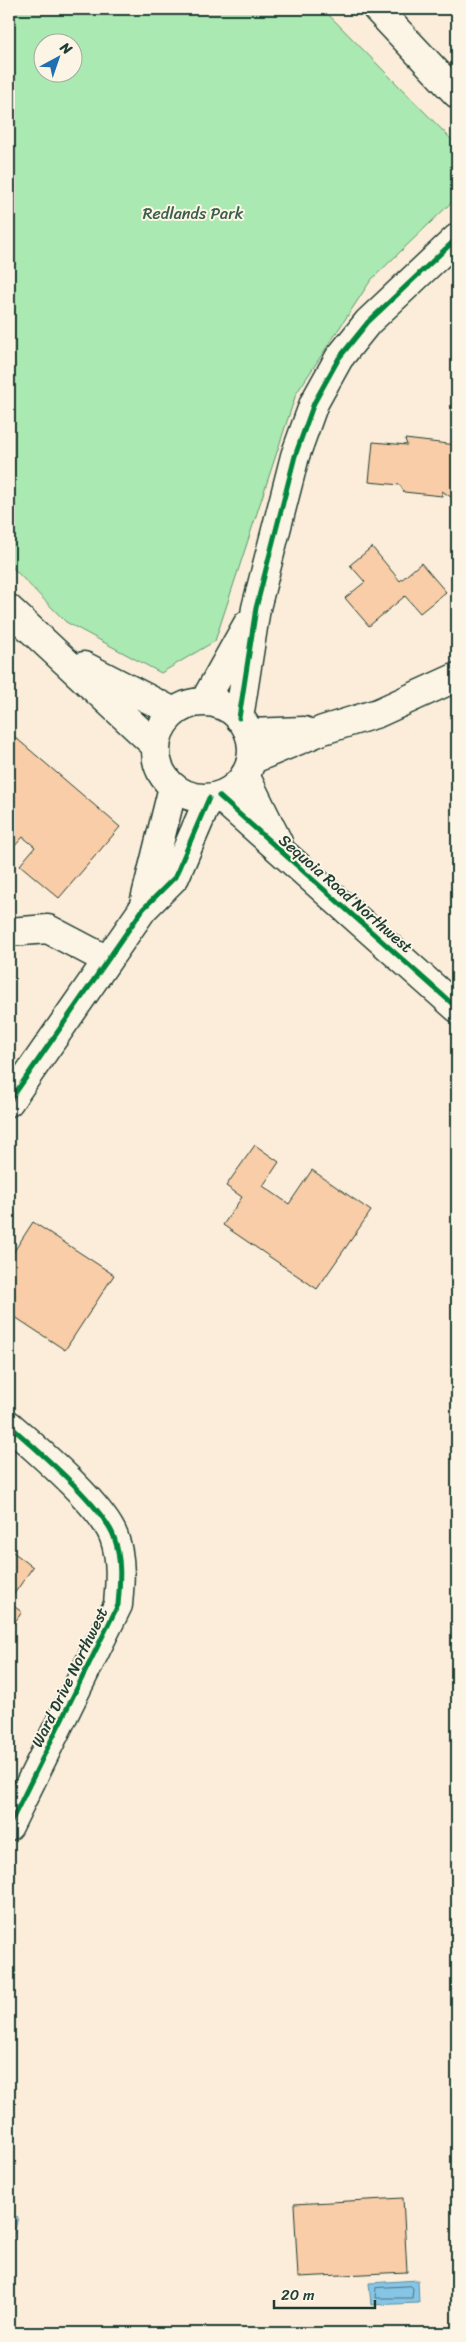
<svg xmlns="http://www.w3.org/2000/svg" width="466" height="2342" font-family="Sriracha,sans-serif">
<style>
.green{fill:#aae9b1;stroke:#649372;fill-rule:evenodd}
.water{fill:#87c5e7;stroke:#5d8f9f}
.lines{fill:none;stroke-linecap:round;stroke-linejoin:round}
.shore{stroke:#49737c;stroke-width:1}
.building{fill:#f8cda7;stroke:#1f3d34}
.minor-casing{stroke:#1f3d34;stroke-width:31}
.tertiary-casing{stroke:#1f3d34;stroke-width:31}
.minor{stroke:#fcf5e5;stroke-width:28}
.tertiary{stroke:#fcf5e5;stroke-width:28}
.cycleway-casing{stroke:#fcf5e5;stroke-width:8}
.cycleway{stroke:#00873e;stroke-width:5}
.labels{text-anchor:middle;stroke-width:4;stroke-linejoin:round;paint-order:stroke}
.park-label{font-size:16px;fill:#3b5f4d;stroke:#fcf5e5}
.street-label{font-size:16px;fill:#1f3d34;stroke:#fcf5e5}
</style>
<rect width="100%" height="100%" fill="#fbedd9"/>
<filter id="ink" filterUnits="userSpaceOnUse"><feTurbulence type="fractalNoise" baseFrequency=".02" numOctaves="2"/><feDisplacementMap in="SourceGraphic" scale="10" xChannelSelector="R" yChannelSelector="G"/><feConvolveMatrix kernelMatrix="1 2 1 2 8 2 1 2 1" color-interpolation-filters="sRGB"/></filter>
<g filter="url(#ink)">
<!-- green -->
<path class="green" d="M9 9H323L457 145V197L371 280 296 394 215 641 161 673 66 622 9 564ZM42 42H72V72H42Z"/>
<!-- water -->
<path class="water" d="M9 2215 18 2217 9 2256Z
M418 2280 419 2303 371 2305 369 2283Z"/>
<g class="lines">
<!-- shore -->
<path class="shore" d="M411 2286 413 2288 412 2298H375L376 2288Z"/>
</g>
<!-- building -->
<path class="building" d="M405 439 457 445V501L442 491V496L404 492 400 485 369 482 373 442 407 445Z
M372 547 400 581 421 563 446 592 420 613 405 596 369 626 345 598 365 582 350 565Z
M9 732 120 827 59 898 20 865 35 847 23 837 9 852Z
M255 1145 279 1162 263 1186 289 1204 312 1170 371 1211 317 1289 223 1225 242 1197 226 1186Z
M33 1222 114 1275 65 1350 9 1313V1259Z
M9 1549 33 1567 9 1601Z
M9 1603 22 1612 9 1630Z
M403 2198 407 2272 298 2277 294 2204Z"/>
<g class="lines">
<!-- minor casing -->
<g class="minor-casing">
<path id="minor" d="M249 733 304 731
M251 760 323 730 378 713 457 677
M245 775 278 842
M219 796 457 1008
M9 932 48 929 107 960
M9 1425C35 1448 103 1506 114 1537 122 1559 120 1582 118 1605L9 1826"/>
</g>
<!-- tertiary casing -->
<g class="tertiary-casing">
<path id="tertiary" d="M377 9 457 94
M9 609 156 746
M84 666 174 712
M204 702 247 625
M156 750a48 48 0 1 1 96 0a48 48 0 1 1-96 0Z
M239 718 256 608 295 456 314 403 339 358 368 322 457 238
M143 908 173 787
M9 1102 143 909 175 877 209 798"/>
</g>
<!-- minor -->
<use href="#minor" class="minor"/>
<!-- tertiary -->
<use href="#tertiary" class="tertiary"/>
<!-- cycleway casing -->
<g class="cycleway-casing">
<path id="cycleway" d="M239 718 256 608 295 456 314 403 339 358 368 322 457 238
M219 796 457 1008
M9 1102 143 909 175 877 209 798
M9 1425C35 1448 103 1506 114 1537 122 1559 120 1582 118 1605L9 1826"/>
</g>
<!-- cycleway -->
<use href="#cycleway" class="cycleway"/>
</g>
</g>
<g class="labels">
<!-- park labels -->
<g class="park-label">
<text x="193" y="219">Redlands Park</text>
</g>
<!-- street labels -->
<g class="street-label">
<text transform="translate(346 893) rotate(41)" y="6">Sequoia Road Northwest</text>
<text transform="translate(69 1677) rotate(-64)" y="6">Ward Drive Northwest</text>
</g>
</g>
<!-- margin -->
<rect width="466" height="2342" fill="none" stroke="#fcf5e5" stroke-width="30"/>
<rect x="15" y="15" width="436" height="2312" fill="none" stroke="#1f3d34" stroke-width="2" filter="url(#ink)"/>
<!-- north arrow -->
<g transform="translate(58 58) rotate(40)"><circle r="24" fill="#fcf5e5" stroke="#a4ab9e"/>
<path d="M0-4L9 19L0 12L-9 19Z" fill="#1f6fb2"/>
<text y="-8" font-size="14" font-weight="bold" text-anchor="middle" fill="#1f3d34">N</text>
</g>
<!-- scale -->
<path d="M274 2300v8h101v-8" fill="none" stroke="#1f3d34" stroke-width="2.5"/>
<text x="281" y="2300" font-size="15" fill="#1f3d34" stroke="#fcf5e5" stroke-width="4" paint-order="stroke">20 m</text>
</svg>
